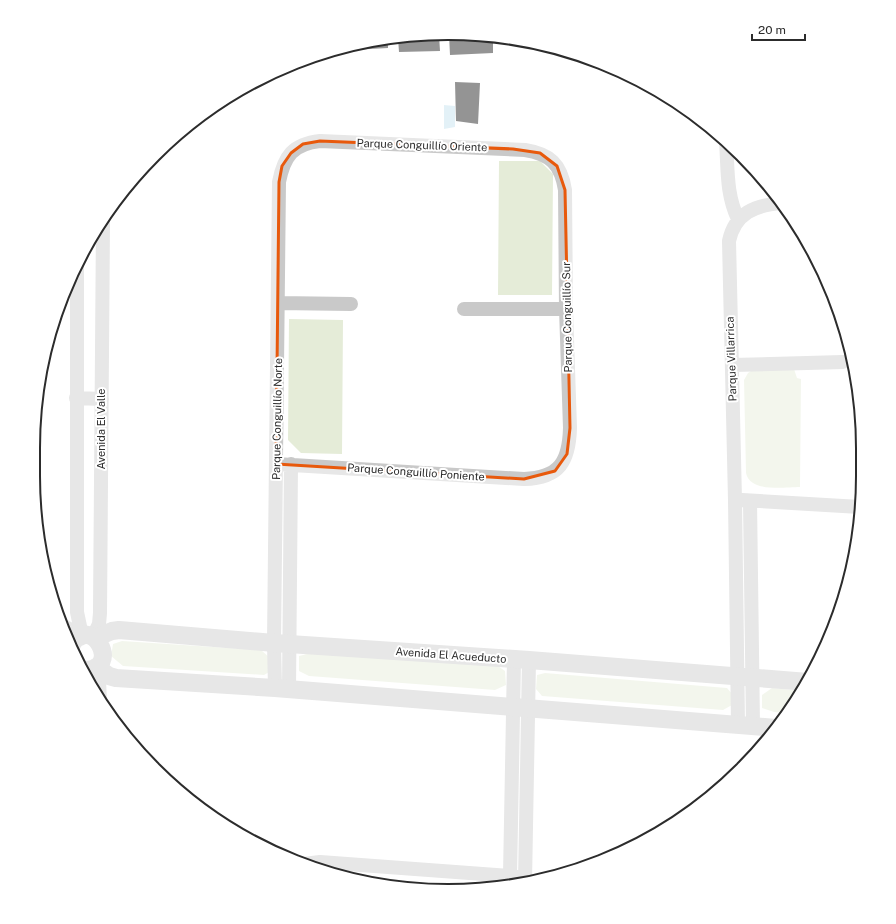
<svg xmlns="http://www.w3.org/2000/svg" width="896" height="924" font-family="'Public Sans',sans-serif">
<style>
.green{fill:#e5ecd8}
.water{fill:#c2e1ee}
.building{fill:#131313}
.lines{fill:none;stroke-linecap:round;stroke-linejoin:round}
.minor{stroke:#c9c9c9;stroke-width:14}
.tertiary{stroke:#c9c9c9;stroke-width:18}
.marked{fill:none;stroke:#e8590c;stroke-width:3;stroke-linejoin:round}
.labels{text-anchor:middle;stroke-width:4;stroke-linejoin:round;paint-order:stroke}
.street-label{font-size:11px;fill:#2c2c2c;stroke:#fff}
.rim{fill:none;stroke:#2c2c2c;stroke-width:2}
</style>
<rect width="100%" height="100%" fill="#fff"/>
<!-- green -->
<path class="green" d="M499 161H540L553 174 552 295H498Z
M289 319 343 320 342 454 301 453 288 440Z
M794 369 797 378 801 379 800 487C785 487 750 493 746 473L744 380 748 373 751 371Z
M122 641 261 650 270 658 271 671 264 675 123 666 111 656 113 644Z
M311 653 495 664 505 671 506 685 495 690 309 676 299 671V656Z
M545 673 727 688 733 695 732 705 723 710 542 696 536 689 537 675Z
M772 688 802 691 786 713 774 712 762 708V695Z
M447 885 493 887 475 890 447 889Z"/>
<!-- water -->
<path class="water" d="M444 105 455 106V127L444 129Z"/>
<!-- building -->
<path class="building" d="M421 34 439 35 440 51 399 52 398 38Z
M449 35 493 36V53L450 55Z
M388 39V48L351 50V45Z
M455 82 480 83 478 124 456 121Z"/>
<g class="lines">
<!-- minor -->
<path class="minor" d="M726 141C728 169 726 194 738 219
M77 267V612L82 636
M278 303 351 304
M464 309H566
M732 365 843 362
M76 398 102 399
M742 500 860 507
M750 501 753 726
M93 637 99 624 100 613 103 221
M95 668 99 680 100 702
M275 688 274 643 279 182C284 156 293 144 320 141L525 150C550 154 561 164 565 190L566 309 570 428C569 461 560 478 524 479L276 464
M289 690 291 464
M738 725 735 500 729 241C735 213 755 205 782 203
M304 864 320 862 525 877
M510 876 514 659
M525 882 529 660"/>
<!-- tertiary -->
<path class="tertiary" d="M63 628 80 637
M95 638 112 631 119 630 274 643 529 660 808 682
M71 646C90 610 125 671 83 670
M96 667 109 676 116 678 275 688 776 728"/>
</g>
<!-- marked area -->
<path d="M0 0H896V924H0ZM320 141 513 149 540 153 557 166 565 190 570 428 567 454 555 471 524 479 276 464 279 182 282 166 291 153 303 144Z" fill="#fff" fill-opacity=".55" fill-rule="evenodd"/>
<path class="marked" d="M320 141 513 149 540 153 557 166 565 190 570 428 567 454 555 471 524 479 276 464 279 182 282 166 291 153 303 144Z"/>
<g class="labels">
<!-- street labels -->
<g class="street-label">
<text transform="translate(422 145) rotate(2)" y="4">Parque Conguillío Oriente</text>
<text transform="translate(567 317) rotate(-91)" y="4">Parque Conguillío Sur</text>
<text transform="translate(731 359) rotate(-92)" y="4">Parque Villarrica</text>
<text transform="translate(277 419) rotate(-89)" y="4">Parque Conguillío Norte</text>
<text transform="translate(101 429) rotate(-90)" y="4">Avenida El Valle</text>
<text transform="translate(416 472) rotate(4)" y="4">Parque Conguillío Poniente</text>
<text transform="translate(451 655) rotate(4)" y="4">Avenida El Acueducto</text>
</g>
</g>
<!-- crop -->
<path d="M0 0H896V924H0ZM448 40H448A408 408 0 0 1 856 448V476A408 408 0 0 1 448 884H448A408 408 0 0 1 40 476V448A408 408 0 0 1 448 40Z" fill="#fff" fill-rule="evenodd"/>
<path class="rim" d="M448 40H448A408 408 0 0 1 856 448V476A408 408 0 0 1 448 884H448A408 408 0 0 1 40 476V448A408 408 0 0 1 448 40Z"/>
<!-- scale -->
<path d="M752 34v6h53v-6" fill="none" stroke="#2c2c2c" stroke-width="2"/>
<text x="758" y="34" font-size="12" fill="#2c2c2c" stroke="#ffffff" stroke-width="3" paint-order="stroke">20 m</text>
</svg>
